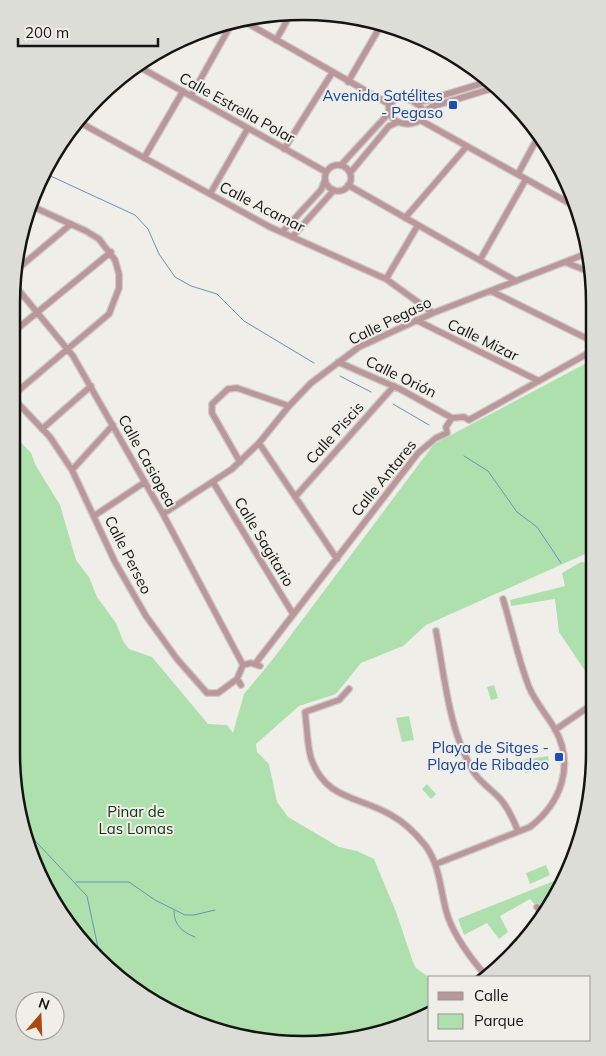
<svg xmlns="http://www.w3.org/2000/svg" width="606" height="1056" font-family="Mulish,sans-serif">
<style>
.green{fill:#aee0ad}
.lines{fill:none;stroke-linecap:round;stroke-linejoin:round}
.stream{stroke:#6793b5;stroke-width:1}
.minor-casing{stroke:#cccbc7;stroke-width:8}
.minor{stroke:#bb979c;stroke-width:5.5}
.transit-dot{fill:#1a4fb4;stroke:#efeee9;stroke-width:2}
.labels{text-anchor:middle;stroke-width:4;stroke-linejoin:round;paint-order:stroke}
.transit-label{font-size:15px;fill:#164399;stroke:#efeee9;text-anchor:end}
.street-label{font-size:15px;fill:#141412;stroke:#efeee9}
.park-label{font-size:15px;fill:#0f3510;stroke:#efeee9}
.rim{fill:none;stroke:#141412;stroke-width:2.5}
</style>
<rect width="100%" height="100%" fill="#efeee9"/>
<!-- green -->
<path class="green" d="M594 359V550L426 625 403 646 361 663 336 694 299 706 256 744 257 752 269 764 277 802 288 817 339 847 357 851 374 859 396 912 413 962 416 968 430 978V1012L397 1029 303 1045 227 1035 141 995 71 930 27 847 11 753 12 433 31 453 36 466 60 505 76 560 89 577 97 597 116 623 123 641 129 649 152 657 208 724 227 725 233 733 244 694 273 659 434 444Z
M581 562 594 563V684L559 632 555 599 511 606 510 600 565 586 562 573Z
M494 685 498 698 491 700 487 687Z
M409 716 414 740 402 742 396 718Z
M516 744 523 755 517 759 510 747Z
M548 756 550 768 525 773 523 760Z
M427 784 436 794 431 799 422 789Z
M546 865 550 875 530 884 526 873Z
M564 877 548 909 543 906 538 908 530 899 500 916 508 932 499 939 487 923 464 935 458 919Z"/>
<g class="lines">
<!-- stream -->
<path class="stream" d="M44 173 135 215 148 229 159 254 175 277 191 286 217 294 244 321 314 363
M340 376 371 392
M393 404 429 425
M464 456 488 471 517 512 537 527 561 563
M22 815 24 829 87 896 100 957
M76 882H129L155 900 185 915H194L215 910
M174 911C174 925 182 932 195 937"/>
<!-- minor casing -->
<g class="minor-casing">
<path id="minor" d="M240 19 389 104
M276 40 289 17
M136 65 326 172
M348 82 381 25
M191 96 232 23
M399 97 411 100 421 107 422 116 417 122C404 127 386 121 389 104Z
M414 102 424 101 490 81
M422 113 431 107 497 87
M420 120 578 208
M79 122 270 227 386 279 433 313
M284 149 332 73
M144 158 183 91
M325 178a13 13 0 1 1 26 0a13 13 0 1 1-26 0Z
M341 165 389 113
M350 173 389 126 398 122
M518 174 539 135
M348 185 516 281
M210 194 248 128
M405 218 467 146
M282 232 321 190 325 180
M292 237 334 190
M480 260 526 179
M565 262 592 273
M14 272 71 224
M386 279 418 225
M12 282 73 356 163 514 243 665
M491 291 594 342
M416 320 539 381
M12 333 111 252
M338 362 400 389 452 418
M12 396 109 314 119 288V274L115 260 99 239 86 231 29 205
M12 397 50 437 72 470 115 562 146 616 177 659 207 693H218L237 679
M42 429 91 386
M259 443 337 559
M240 462 212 413V404L228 389 237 388 289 406
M72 470 113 425
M213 482 293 614
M295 497 394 386
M163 514 232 469 259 443 289 406 311 383 359 347 433 313 588 253
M94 516 145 482
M436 631C445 679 449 733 475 774 483 785 494 791 502 801 509 810 514 821 518 831
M255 664 418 453 436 438 447 433 446 427 452 418 464 417 469 420 594 350
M241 685 237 679 243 665 251 663 260 666
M349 689 339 700 305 712C307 727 307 744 311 758 325 800 359 796 391 815 404 822 416 834 425 845 441 866 440 893 448 917 456 939 472 960 487 977
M555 730 594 703
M436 864 530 827C561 803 575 765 555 729 547 715 535 702 529 687 518 659 512 628 503 599
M537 907 544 916"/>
</g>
<!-- minor -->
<use href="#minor" class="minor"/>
</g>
<!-- markers -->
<g class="transit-dot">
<rect x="448" y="100" width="10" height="10" rx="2.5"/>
<rect x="554" y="752" width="10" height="10" rx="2.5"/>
</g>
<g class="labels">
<!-- transit labels -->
<g class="transit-label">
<text x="443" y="101">Avenida Satélites<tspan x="443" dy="17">- Pegaso</tspan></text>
<text x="549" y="753">Playa de Sitges -<tspan x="549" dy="17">Playa de Ribadeo</tspan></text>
</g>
<!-- street labels -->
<g class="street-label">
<text transform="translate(237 108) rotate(29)" y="5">Calle Estrella Polar</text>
<text transform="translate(262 207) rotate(27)" y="5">Calle Acamar</text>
<text transform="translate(390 321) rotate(-26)" y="5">Calle Pegaso</text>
<text transform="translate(483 340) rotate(26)" y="5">Calle Mizar</text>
<text transform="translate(401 377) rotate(26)" y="5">Calle Orión</text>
<text transform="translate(335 433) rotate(-48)" y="5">Calle Piscis</text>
<text transform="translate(147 461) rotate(61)" y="5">Calle Casiopea</text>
<text transform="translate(384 478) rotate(-51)" y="5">Calle Antares</text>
<text transform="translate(264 542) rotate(59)" y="5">Calle Sagitario</text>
<text transform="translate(128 555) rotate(63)" y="5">Calle Perseo</text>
</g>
<!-- park labels -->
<g class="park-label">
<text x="136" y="817">Pinar de<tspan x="136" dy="17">Las Lomas</tspan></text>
</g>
</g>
<!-- crop -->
<path d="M0 0H606V1056H0ZM303 20H303A283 283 0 0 1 586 303V753A283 283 0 0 1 303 1036H303A283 283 0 0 1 20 753V303A283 283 0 0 1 303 20Z" fill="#ddddd8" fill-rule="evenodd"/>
<path class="rim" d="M303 20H303A283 283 0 0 1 586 303V753A283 283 0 0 1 303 1036H303A283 283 0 0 1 20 753V303A283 283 0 0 1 303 20Z"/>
<!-- legend -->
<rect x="428" y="976" width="162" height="65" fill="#efeee9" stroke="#979793"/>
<rect x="438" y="992" width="25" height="8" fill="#bb979c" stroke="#979793"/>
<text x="474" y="1001" font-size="15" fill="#141412">Calle</text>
<rect x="438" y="1014" width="25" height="15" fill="#aee0ad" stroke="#979793"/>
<text x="474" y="1026" font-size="15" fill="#141412">Parque</text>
<!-- north arrow -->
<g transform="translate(40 1016) rotate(19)"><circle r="24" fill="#efeee9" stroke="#979793"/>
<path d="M0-4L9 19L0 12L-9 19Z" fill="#ac490f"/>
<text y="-8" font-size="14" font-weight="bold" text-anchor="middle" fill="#141412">N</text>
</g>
<!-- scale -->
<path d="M18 38v8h140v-8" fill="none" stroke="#141412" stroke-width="2.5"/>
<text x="25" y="38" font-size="15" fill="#141412" stroke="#efeee9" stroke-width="4" paint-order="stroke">200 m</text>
</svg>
